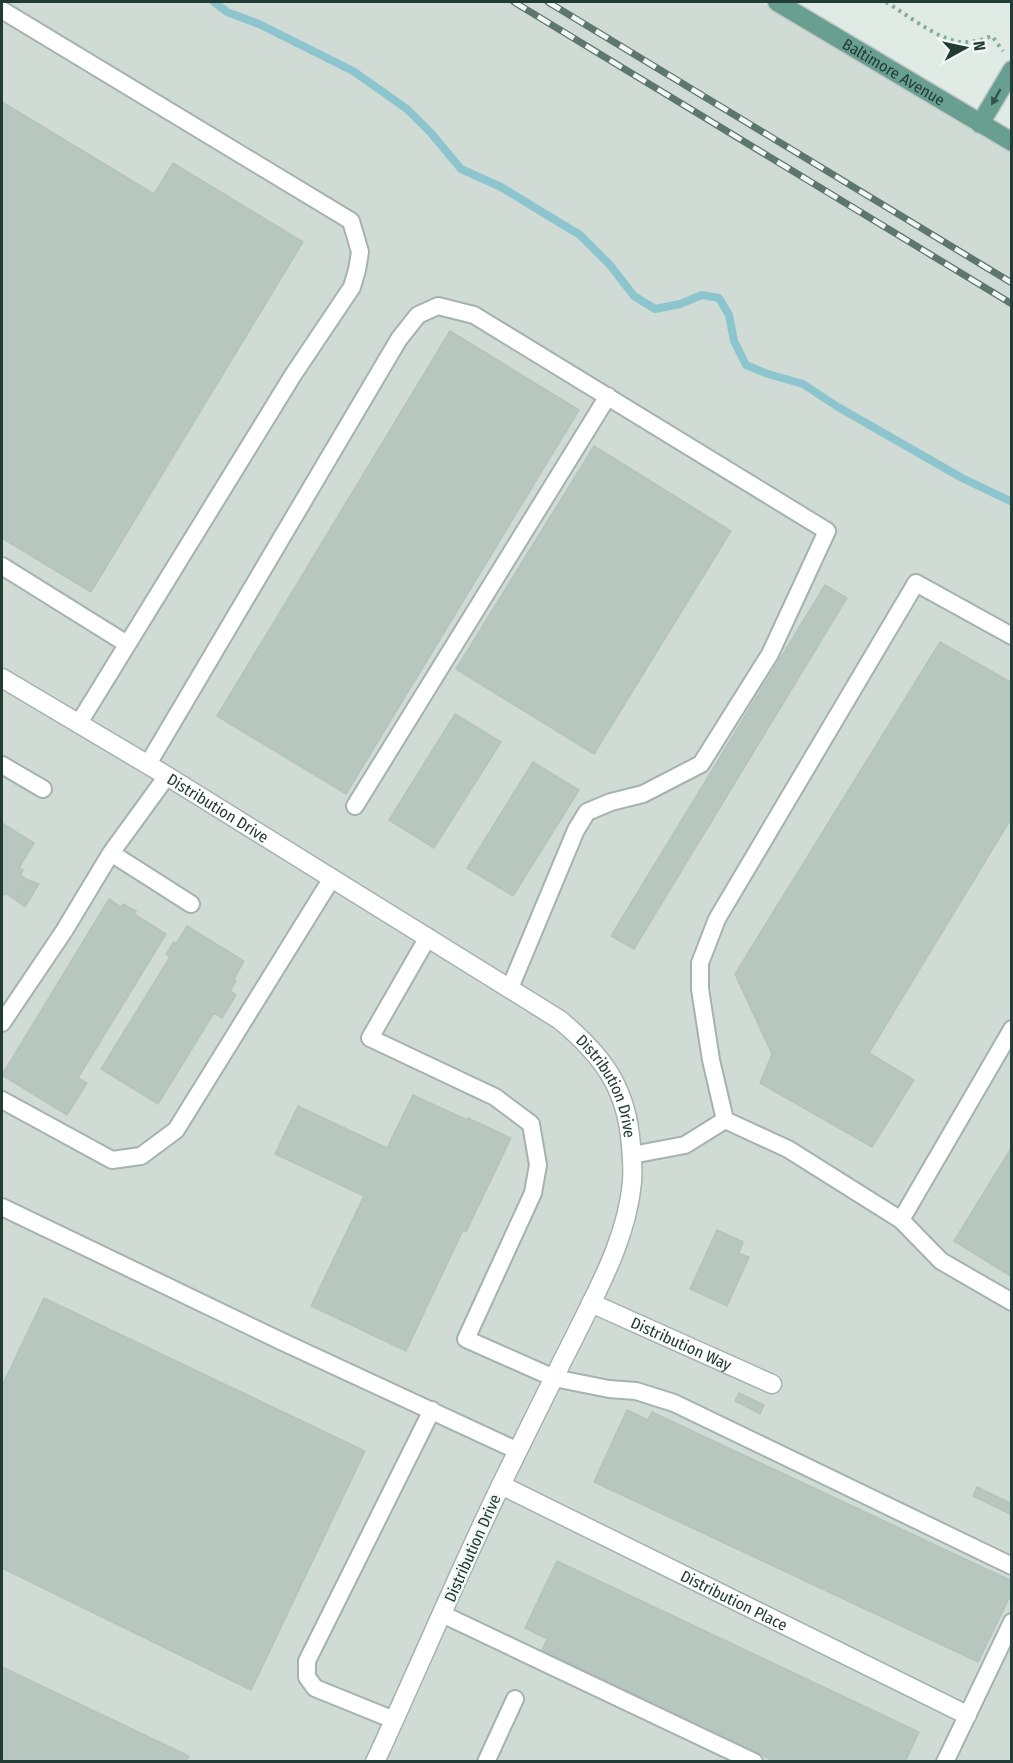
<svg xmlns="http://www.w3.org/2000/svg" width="1013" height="1763" font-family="'Fira Sans Condensed',sans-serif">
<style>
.built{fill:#d0dbd5}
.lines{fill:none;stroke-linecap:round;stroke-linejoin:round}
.stream{stroke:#8cc5ce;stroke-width:8}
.building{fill:#b7c6bf;stroke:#b4c4bd;stroke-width:1.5}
.service-casing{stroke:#a4b3ad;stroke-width:20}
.minor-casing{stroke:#a4b3ad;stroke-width:21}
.primary-casing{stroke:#c1c8c6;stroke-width:21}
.path{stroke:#83ad9f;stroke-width:4;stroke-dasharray:3 4.5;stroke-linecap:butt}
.service{stroke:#fff;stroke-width:16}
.minor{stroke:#fff;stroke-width:18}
.primary{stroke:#689f90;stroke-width:18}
.rail-casing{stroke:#5d776f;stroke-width:7}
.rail{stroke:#f2f8f5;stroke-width:4.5;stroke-dasharray:14;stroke-linecap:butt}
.oneway{fill:#34544b}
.labels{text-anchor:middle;stroke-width:5;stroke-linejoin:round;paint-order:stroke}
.street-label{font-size:16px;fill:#223b34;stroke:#f2f8f5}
</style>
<rect width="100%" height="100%" fill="#e1ebe6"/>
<!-- built -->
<path class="built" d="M2 2H762L1011 151V1761L2 1762Z"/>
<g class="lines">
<!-- stream -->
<path class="stream" d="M214 2 227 12 259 24 353 71 407 109 431 133 461 169 501 187 580 235 610 265 634 296 655 309 680 304 702 295 719 298 729 315 734 341 746 365 768 374 803 384 838 407 962 478 1012 502"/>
</g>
<!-- building -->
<path class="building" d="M2 102 154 194 173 163 303 242 91 592 2 538Z
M450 331 579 410 346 794 217 716Z
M594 446 731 531 594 754 456 669Z
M825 585 847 598 634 949 611 936Z
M940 642 1012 683V817L869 1053 914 1080 872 1147 760 1083 772 1054 735 974Z
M455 714 501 742 434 848 389 820Z
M533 762 579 790 513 896 467 868Z
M2 823 34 843 19 868 23 870 20 875 28 880 16 900 5 893 4 895 2 893Z
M28 880 39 884 25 907 16 900Z
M109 899 121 907 123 904 136 911 134 914 166 934 78 1078 87 1083 67 1115 2 1075Z
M187 926 244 961 234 979 236 981 230 991 236 995 222 1018 214 1013 158 1104 101 1069 170 957 166 954 174 942 176 944Z
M413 1095 467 1120 468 1118 511 1138 466 1232 463 1230 406 1351 311 1306 364 1196 275 1154 298 1106 387 1148Z
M1012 1147V1277L954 1241Z
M717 1230 743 1242 739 1253 749 1257 727 1306 690 1289Z
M44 1298 365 1451 251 1690 2 1568V1386Z
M739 1393 764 1405 760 1414 735 1401Z
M627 1410 648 1420 652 1412 1012 1581V1592L978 1662 594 1482Z
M977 1487 1012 1504V1515L973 1496Z
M557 1561 919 1732 905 1762H776L542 1650 547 1639 525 1628Z
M2 1667 189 1756 186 1762H2Z"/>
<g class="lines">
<!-- service casing -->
<g class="service-casing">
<path id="service" d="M2 10 351 221 360 252 357 270 352 287 293 375 79 723
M2 566 127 644
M1012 636 916 583 717 919 700 963V989L711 1060 725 1120 788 1149 901 1220 941 1261 1012 1302
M148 764 399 339 418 315 438 306 474 315 827 531 770 654 701 764 643 794 611 802 587 812 576 830 510 988
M2 765 43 789
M167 776 111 853 191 904
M355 806 608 396
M428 937 370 1038 495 1097 531 1124 538 1165 533 1193 466 1339 554 1378 609 1389 636 1391 674 1403 1012 1566
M2 1023 64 931 111 853
M2 1100 112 1160 141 1156 176 1130 332 878
M632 1155 685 1145 725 1120
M2 1207 283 1342 518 1451
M901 1220 1012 1029
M442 1614 754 1762
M394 1720 315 1688 307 1677V1661L432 1410
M486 1762 515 1699
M945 1762 1012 1622"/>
</g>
<!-- minor casing -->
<g class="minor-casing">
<g id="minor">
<path id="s1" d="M2 678 167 776 560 1020C603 1056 627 1088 631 1146 632 1157 633 1170 632 1182 627 1238 598 1289 574 1338 549 1387 525 1436 501 1485 457 1576 418 1669 375 1762"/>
<path id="s2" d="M591 1303 772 1384"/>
<path id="s3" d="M501 1485 967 1715"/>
</g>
</g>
<!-- primary casing -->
<g class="primary-casing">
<g id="primary">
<path id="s4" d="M777 2 1012 142"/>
<path d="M980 124 1012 70"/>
</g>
</g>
<!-- path -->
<path class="path" d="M886 2C906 14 937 39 960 42 971 43 982 40 992 36L1003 51"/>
<!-- service -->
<use href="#service" class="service"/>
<!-- minor -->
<use href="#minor" class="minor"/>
<!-- primary -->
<use href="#primary" class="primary"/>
<!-- rail casing -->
<g class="rail-casing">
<path id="rail" d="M514 2 1012 304
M548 2 1012 283"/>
</g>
<!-- rail -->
<use href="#rail" class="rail"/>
</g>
<!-- one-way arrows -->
<defs><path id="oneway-solid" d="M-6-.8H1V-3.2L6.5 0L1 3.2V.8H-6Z" transform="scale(1.5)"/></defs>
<use class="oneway" href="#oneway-solid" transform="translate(996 97) rotate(120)"/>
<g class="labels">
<!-- street labels -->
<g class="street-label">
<text dy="6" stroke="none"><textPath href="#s4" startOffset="136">Baltimore Avenue</textPath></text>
<text dy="6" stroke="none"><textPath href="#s1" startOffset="252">Distribution Drive</textPath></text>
<text dy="6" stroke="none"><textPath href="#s1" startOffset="738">Distribution Drive</textPath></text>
<text dy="6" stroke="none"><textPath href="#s2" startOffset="99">Distribution Way</textPath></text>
<text transform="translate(472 1548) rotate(-66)" y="6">Distribution Drive</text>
<text dy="6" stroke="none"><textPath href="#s3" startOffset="260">Distribution Place</textPath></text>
</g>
</g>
<!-- border -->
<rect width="1013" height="1763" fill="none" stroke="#223b34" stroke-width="6"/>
<!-- north arrow -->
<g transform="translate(965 48) rotate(82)" stroke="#f2f8f5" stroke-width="4.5" paint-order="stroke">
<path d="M0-4.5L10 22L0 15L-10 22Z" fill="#223b34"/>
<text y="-9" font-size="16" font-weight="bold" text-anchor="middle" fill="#223b34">N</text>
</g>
</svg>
